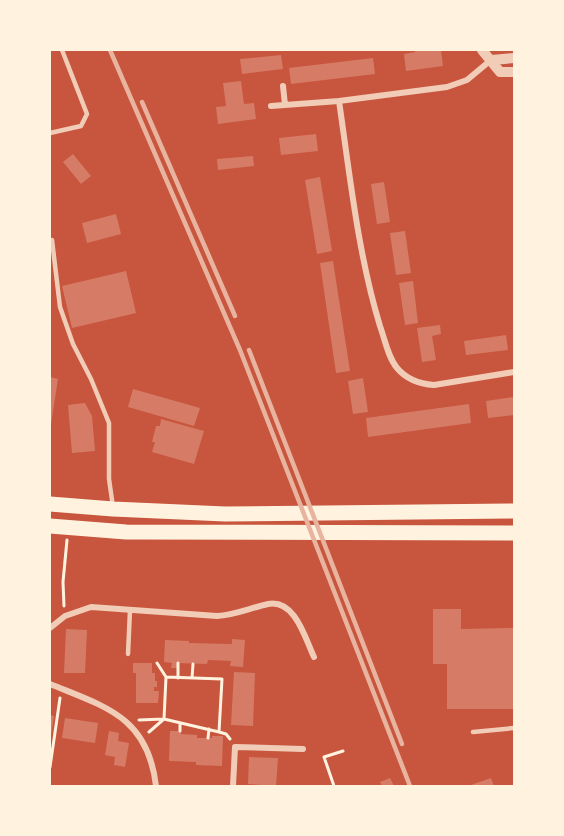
<svg xmlns="http://www.w3.org/2000/svg" width="564" height="836" font-family="'Work Sans',sans-serif">
<style>
.building{fill:#d67c66}
.lines{fill:none;stroke-linecap:round;stroke-linejoin:round}
.path{stroke:#fff3e0;stroke-width:3}
.service{stroke:#f1ccb7;stroke-width:4.5}
.minor{stroke:#f1ccb7;stroke-width:6}
.tertiary{stroke:#f1ccb7;stroke-width:10}
.trunk{stroke:#fff3e0;stroke-width:15}
.rail{stroke:#e9b49f;stroke-width:4.5}
</style>
<rect width="100%" height="100%" fill="#c8553d"/>
<!-- building -->
<path class="building" d="M415 50H441L443 66 406 71 404 54 415 52Z
M281 55 283 69 242 74 240 59Z
M373 58 375 74 291 84 289 68Z
M241 81 244 104 254 103 256 119 218 124 216 107 226 106 223 83Z
M316 134 318 151 281 155 279 138Z
M73 154 91 176 81 184 63 162Z
M253 156 254 166 218 170 217 159Z
M320 177 332 251 317 254 305 180Z
M384 182 390 222 377 224 371 184Z
M116 214 121 234 87 243 82 223Z
M405 231 411 273 396 275 390 233Z
M333 261 350 371 336 373 320 263Z
M126 271 136 313 72 328 62 286Z
M413 281 418 323 405 325 399 283Z
M440 325 441 334 432 336 436 360 422 362 417 328Z
M506 335 508 350 466 355 464 341Z
M50 377 58 379 51 424H50Z
M363 378 368 412 353 414 348 381Z
M133 389 200 408 194 426 128 407Z
M514 397V415L488 418 486 401Z
M85 403 92 416 95 451 72 453 68 405Z
M469 404 471 423 368 437 366 418Z
M161 419 204 431 194 464 152 452 155 442H152L156 426H160Z
M433 609H461V629L514 628V709H447V664H433Z
M66 629 87 630 85 673H64Z
M232 639 245 640 243 667 230 666 231 661 208 660 207 664 178 663 177 668H171L172 663 164 662 165 640 189 641V643L232 644Z
M133 663H152V673H155V681H157V687H154V691H159L158 703H136V673H133Z
M234 672 255 673 253 726 231 725Z
M50 715 54 716 51 736H50Z
M65 718 98 723 95 743 62 738Z
M109 731 119 733 118 741 129 743 125 767 114 765 115 757 105 755Z
M170 731H181V734L197 735V738H212V736H223L222 766 196 765V762L169 761Z
M249 757 278 758 276 786 248 784Z
M390 778 394 786H382L380 782Z
M491 778 494 786H468Z"/>
<g class="lines">
<!-- path -->
<path class="path" d="M64 606 63 582 67 540
M166 677 222 679 219 732
M178 678V663
M192 678 193 664
M139 720 164 719 219 732 226 734 230 739
M180 731V723
M149 732 164 719 166 677 157 663
M208 738 209 729
M50 767 60 698
M334 786 324 757 343 751"/>
<!-- service -->
<path class="service" d="M50 133 81 126 87 114 62 50
M52 240 60 307 73 344 91 379 109 423V479L113 507
M128 654 130 610
M473 732 514 728"/>
<!-- minor -->
<path class="minor" d="M283 86 285 105
M339 101C350 176 358 254 380 326 385 340 388 357 397 368 407 380 420 384 434 385L514 372
M271 106 339 101 447 87 467 80 491 60
M50 628 65 616 91 607 217 616C235 615 250 608 268 604 295 599 305 638 314 657
M50 684C106 707 148 717 156 786
M233 786 235 747 303 749"/>
<!-- tertiary -->
<path class="tertiary" d="M482 50 500 72H514
M492 60 514 58"/>
<!-- trunk -->
<path class="trunk" d="M50 504 113 509 225 514 514 511
M50 526 126 532 514 533"/>
<!-- rail -->
<path class="rail" d="M110 50 240 350 410 786
M142 102 235 316
M249 350 402 744"/>
</g>
<!-- border -->
<rect width="564" height="836" fill="none" stroke="#fff3e0" stroke-width="102"/>
</svg>
